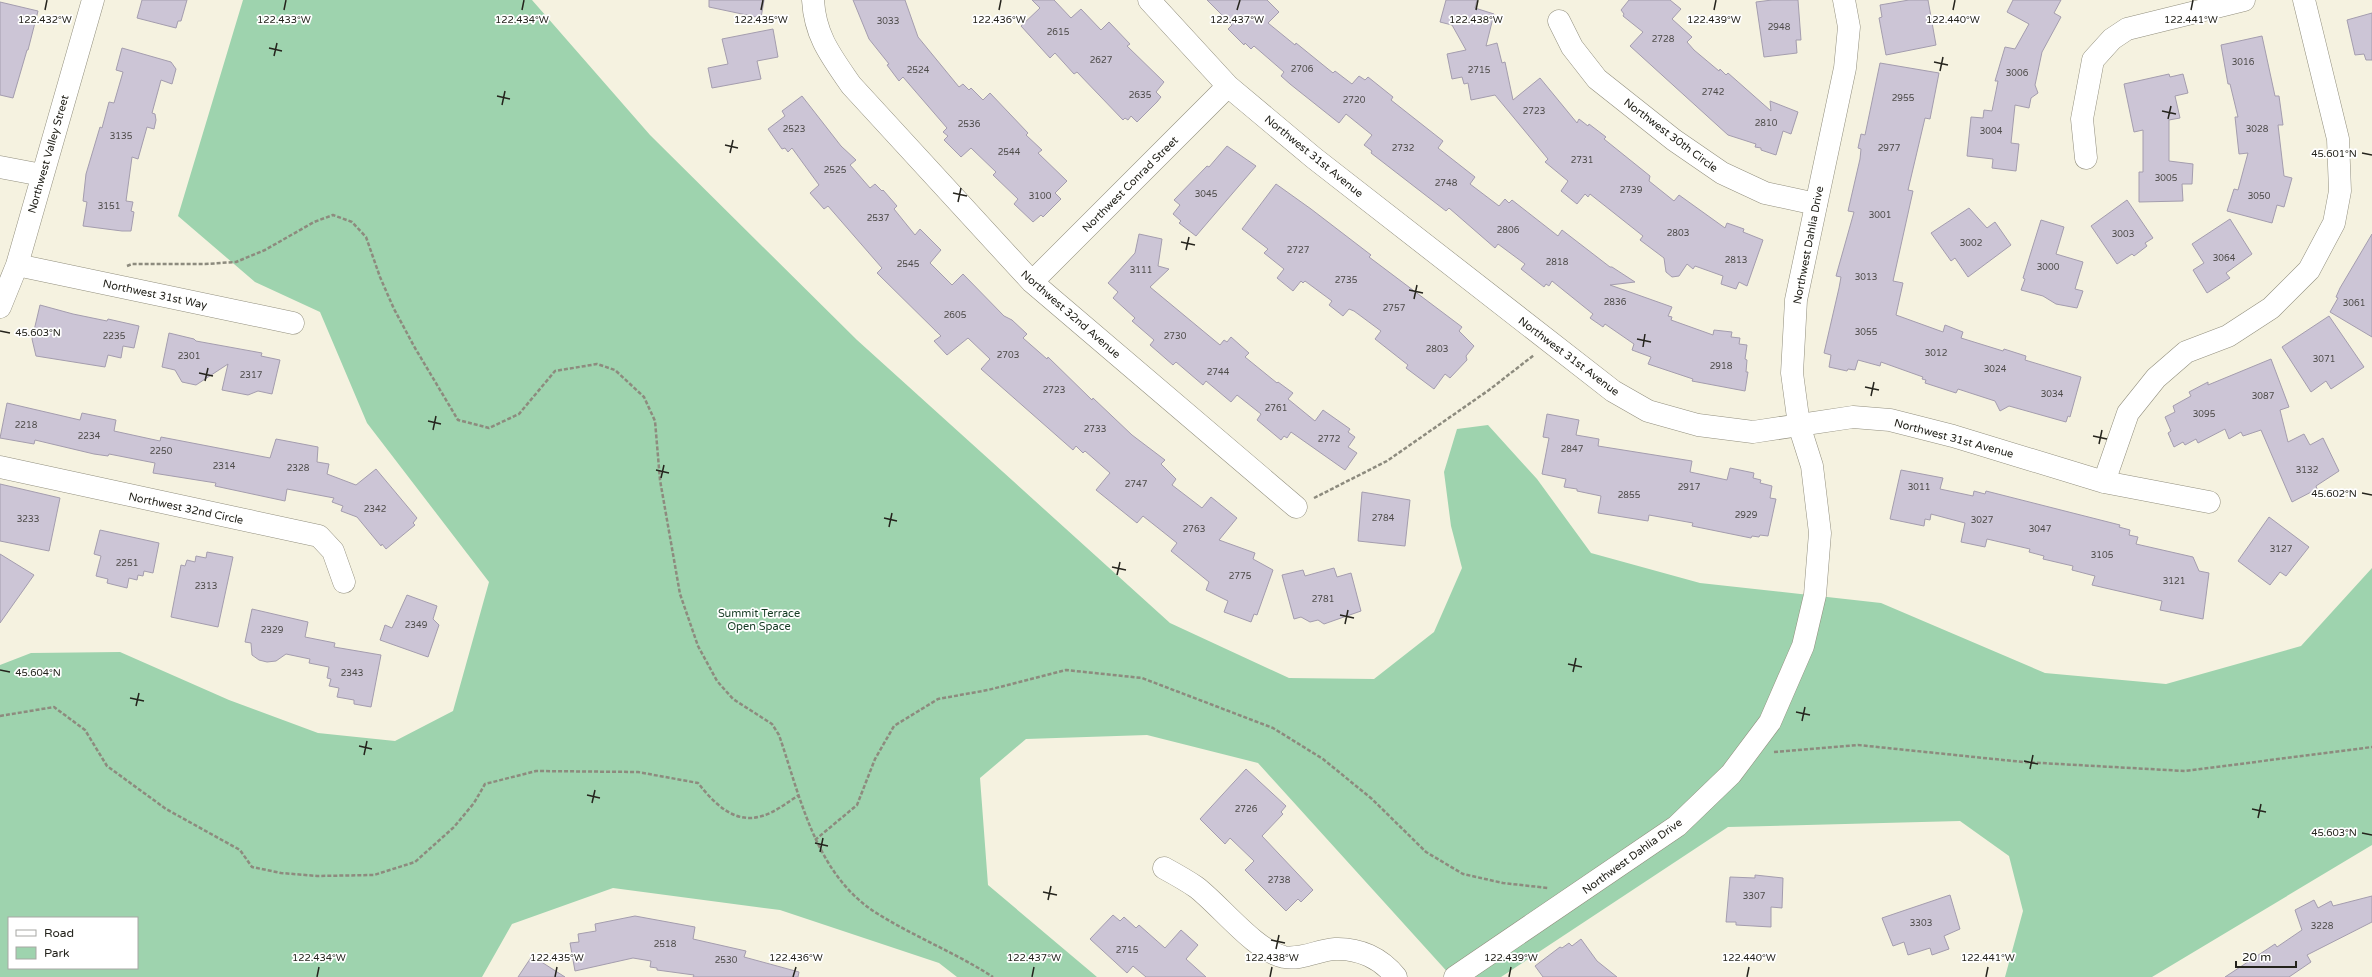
<svg xmlns="http://www.w3.org/2000/svg" width="2372" height="977" font-family="'Varela Round',sans-serif">
<style>
.green{fill:#9ed3ae;fill-rule:evenodd}
.building{fill:#ccc5d6;stroke:#a49dae}
.lines{fill:none;stroke-linecap:round;stroke-linejoin:round}
.street-casing{stroke:#928f7e;stroke-width:23}
.secondary-casing{stroke:#928f7e;stroke-width:23}
.path{stroke:#8d8b7e;stroke-width:2.5;stroke-dasharray:4 2;stroke-linecap:butt}
.street{stroke:#fff;stroke-width:22}
.secondary{stroke:#fff;stroke-width:22}
.ticks{fill:none;stroke:#24231c;stroke-width:1.5}
.labels{text-anchor:middle;stroke-width:3.5;stroke-linejoin:round;paint-order:stroke}
.number-label{font-size:9px;fill:#4e4c4a}
.street-label{font-size:11px;fill:#24231c;stroke:#fff}
.park-label{font-size:11px;fill:#153a23;stroke:#fff}
.ticks-label{font-size:10px;text-anchor:middle;fill:#24231c;stroke:#fff;stroke-width:3.5;stroke-linejoin:round;paint-order:stroke}
</style>
<rect width="100%" height="100%" fill="#f5f2e0"/>
<!-- green -->
<path class="green" d="M243 0H532L650 135 857 340 1170 623 1289 678 1374 679 1434 632 1462 568 1451 526 1444 472 1457 429 1488 425 1537 479 1591 553 1700 583 1881 603 2045 673 2166 684 2301 646 2372 568V845L2152 977H2005L2023 911 2009 856 1960 821 1728 827 1501 977H1452L1258 763 1147 735 1026 739 980 778 988 885 1097 977H957L939 963 780 910 613 888 512 924 482 977H0V665L31 653 120 652 229 700 318 733 395 741 453 711 489 582 367 423 320 312 255 282 178 216ZM9 918H137V968H9Z"/>
<!-- building -->
<path class="building" d="M142 0H187L181 21H178L176 28 137 18Z
M709 0H764L761 18 709 7Z
M853 0H905L918 37 959 87 963 84 969 90 971 88 983 100 990 93 1028 133 1026 135 1042 150 1038 153 1067 181 1055 193 1061 199 1043 217 1041 215 1033 222 1014 204 1018 199 993 175 996 172 971 148 961 157 944 140 948 136 943 132 947 128 903 77 899 81 887 65 889 64 869 39Z
M1032 0H1054L1071 18 1081 9 1101 30 1109 22 1130 44 1127 46 1164 82 1156 92 1161 97 1157 102 1137 122 1131 116 1128 120 1125 118 1123 120 1077 72 1074 74 1055 53 1050 58 1021 26 1040 8Z
M1207 0H1267L1279 12 1268 23 1295 45 1296 43 1333 73 1335 71 1352 84 1359 76 1365 80 1368 77 1393 97 1391 100 1443 141 1438 148 1475 177 1470 184 1499 206 1505 199 1509 203 1512 200 1558 236 1562 230 1610 267H1612L1635 282 1610 285 1672 307 1668 316 1672 317 1671 320 1713 335 1714 330 1732 332 1731 337 1740 338 1739 344 1747 345 1745 359 1747 360 1746 372H1748L1745 391 1692 381 1693 379 1648 364 1651 357 1632 350 1634 344 1605 324 1603 327 1590 318 1593 314 1552 281 1549 286 1546 284 1544 287 1521 269 1525 264 1498 244 1495 248 1449 208 1446 211 1371 153 1372 151 1364 145 1372 135 1346 114 1339 123 1290 84 1281 76 1284 72 1254 46 1251 49 1245 43 1244 45 1228 29 1232 25Z
M1446 0H1477L1475 8 1494 14 1486 46 1497 43 1502 63 1505 62 1513 100 1540 78 1577 123 1579 119 1588 126 1589 124 1606 137 1604 139 1650 176 1649 181 1674 201 1679 195 1725 228 1727 223 1744 229 1743 232 1763 240 1747 286 1739 282 1736 289 1721 284 1723 276 1695 266 1693 269 1687 264 1679 276 1672 277 1666 272 1664 258 1640 240 1643 236 1590 194 1588 197 1585 194 1577 204 1561 191 1568 181 1545 162 1548 159 1495 95 1471 100 1468 83 1464 84 1462 77 1452 79 1447 54 1466 50 1452 25 1440 22Z
M1629 0H1670L1681 9 1672 19 1692 37 1687 42 1694 50 1719 71 1720 69 1726 75 1728 73 1771 111 1770 101 1798 112 1791 134 1783 131 1776 155 1761 150V148L1755 147 1756 144 1728 135 1630 46 1643 32 1623 16 1624 14 1621 10Z
M1772 0H1798L1801 40H1796L1797 53 1764 57 1756 2Z
M1909 0H1928L1936 45 1886 55 1879 18 1882 17 1880 5Z
M2013 0H2061L2054 13 2061 17 2042 52 2035 85 2038 93 2031 98 2029 108 2015 105 2011 143 2019 144 2016 171 1992 168 1993 159 1967 156 1971 117 1983 118 1984 110 1992 111 1998 81H1995L2005 47 2015 49 2029 24 2007 12Z
M0 2 38 11 28 50H27L13 98 0 95Z
M2372 13V60H2366L2364 54 2355 55 2347 20Z
M773 29 778 57 757 61 761 79 712 88 708 68 728 64 722 39Z
M2262 36 2275 96H2279L2283 125H2278L2284 176 2292 178 2284 207 2277 205 2272 223 2227 211 2234 189 2238 190 2248 153 2239 154 2235 117H2238L2230 84H2228L2221 45Z
M122 48 171 62 176 69 172 84 161 80 152 113 155 114 156 120 154 129 147 127 138 159 132 157 126 201 133 202 131 211 134 212 131 231H122L83 226 87 202 83 201 86 174 100 127 102 128 109 102 114 103 123 72 116 70Z
M1880 63 1939 73 1930 119 1925 118 1908 190 1913 191 1893 281 1903 283 1896 315 1943 332 1945 325 1963 332 1961 338 2003 351 2004 349 2026 356 2025 360 2081 377 2070 417 2068 416 2066 422 2009 406 2000 411 1995 401 1958 389 1956 393 1925 383 1926 380 1922 379 1923 377 1881 362 1880 366 1858 360 1855 370 1848 369 1847 371 1829 367 1831 355 1824 353 1839 288 1841 277 1836 276 1854 212 1848 211 1860 159 1861 149 1858 148 1861 134 1865 135Z
M2169 74 2170 77 2183 74 2188 93 2175 96 2180 118 2169 120V161L2193 164 2192 184H2182L2183 201 2139 202V172H2143V130L2134 132 2124 84Z
M802 96 841 146 856 160 850 165 870 188 875 184 882 191 883 190 897 206 894 209 915 235 920 229 941 250 930 263 952 285 963 274 1004 316 1012 320 1027 334 1023 338 1047 359 1048 357 1092 400 1093 398 1132 435 1165 460 1161 464 1176 479 1172 485 1202 508 1211 497 1237 518 1219 540 1255 553 1253 559 1273 570 1257 615 1254 614 1251 622 1224 612 1228 601 1206 590 1209 582 1171 551 1177 543 1143 516 1137 523 1096 490 1110 473 1085 451 1083 453 1076 446 1073 450 981 369 990 359 968 338 947 355 934 341 941 336 877 273 882 268 828 206 824 209 810 193 819 185 792 148 788 152 785 148 782 149 768 129 785 116 782 111Z
M1227 146 1256 166 1196 236 1179 223 1181 221 1173 214 1180 205 1174 200 1207 166 1209 167Z
M1276 184 1311 209 1371 255 1369 257 1462 327 1459 331 1474 346 1466 356 1467 360 1450 378 1445 374 1434 389 1406 368 1408 365 1375 339 1381 331 1354 311 1349 309 1343 316 1329 305 1332 301 1305 281 1303 283 1301 281 1293 291 1277 278 1284 269 1264 253 1268 249 1242 229Z
M2127 200 2153 238 2145 243 2147 246 2134 256 2132 254 2117 264 2091 226Z
M1969 208 1987 228 1995 222 2011 245 1968 277 1955 258 1951 261 1931 233Z
M2230 219 2252 254 2226 273 2230 278 2207 293 2193 270 2204 263 2192 244Z
M2041 220 2064 227 2056 254 2083 262 2075 289 2083 291 2077 308 2056 304 2043 296 2021 290 2025 279 2023 278Z
M1139 234 1162 239 1158 266 1169 269 1150 287 1220 345 1224 340 1227 342 1231 337 1249 353 1245 357 1277 383 1278 382 1293 393 1288 399 1315 421 1323 410 1350 429 1348 432 1355 437 1348 447 1357 453 1345 470 1291 432 1287 438 1284 436 1281 440 1257 420 1261 414 1237 395 1231 402 1206 381 1203 385 1176 362 1173 365 1150 345 1154 340 1132 321 1135 318 1113 298 1118 292 1108 283 1135 253Z
M2372 234V337L2330 312 2338 298 2336 297 2340 288Z
M40 305 73 314 107 321 108 319 139 326 134 348 123 346 121 358 108 355 105 367 36 356 32 339Z
M2329 316 2364 367 2331 389 2326 381 2311 392 2282 347Z
M169 333 194 339 196 341 262 353 261 356 280 360 272 394 258 391 248 395 222 390 228 364 196 385 182 382 175 370 162 367Z
M2271 359 2289 407 2280 410 2288 442 2304 434 2310 445 2323 438 2339 471 2316 486 2317 489 2292 502 2261 430 2243 436 2241 432 2229 439 2225 429 2198 443 2196 439 2185 445 2183 442 2174 447 2168 433 2171 431 2165 417 2175 412 2173 406 2191 396 2189 392 2208 382V385Z
M7 403 80 420 82 413 116 420 114 431 160 441 161 437 270 458 276 439 318 447 317 462 329 464 327 474 356 485 376 469 417 518 413 523 415 525 386 549 382 544 381 546 357 517 341 511 343 506 332 502 334 498 287 489 285 501 215 486 216 483 153 473 155 463 109 454 108 456 94 454 35 440 34 444 0 438Z
M1547 414 1579 420 1576 435 1599 439 1598 446 1692 461 1690 472 1727 480 1730 468 1754 473 1753 478 1761 480 1760 483 1772 486 1770 498 1776 499 1768 536 1760 535 1759 537 1752 536 1751 538 1692 526 1693 523 1649 515 1648 521 1598 513 1601 496 1577 491V489L1564 487 1566 479 1542 474 1549 438 1543 437Z
M1901 470 1943 478 1940 489 1973 496 1974 491 1985 494 1986 491 2120 525 2119 527 2130 530 2129 535 2138 537 2136 544 2193 557 2199 571 2209 573 2203 619 2160 610 2162 601 2092 585 2095 576 2072 570 2073 566 2043 559 2044 556 2029 552 2030 549 1987 539 1985 547 1961 542 1965 523 1931 514 1930 520 1925 519 1924 526 1890 519Z
M0 484 60 498 49 551 0 541Z
M1362 492 1410 500 1405 546 1358 541Z
M2269 517 2309 547 2286 576 2280 572 2270 585 2238 561Z
M100 530 159 543 153 573 144 571 143 576 138 575 137 580 129 578 127 588 107 583 108 579 96 576 101 556 94 554Z
M207 552 233 557 218 627 171 617 181 565 185 566 187 560 195 562 196 556 206 558Z
M0 554 34 575 0 623Z
M1334 568 1337 577 1351 573 1361 611 1324 624 1318 620 1310 622 1301 617 1294 619 1282 575 1303 570 1305 576Z
M407 595 437 606 433 619 439 625 428 657 380 640 385 625 392 628Z
M252 609 308 622 305 637 335 643 334 647 381 655 371 707 354 704V700L337 697 339 688 329 686 331 679 327 678 329 667 309 663 310 659 286 654 276 661 267 662 259 660 252 655 251 643 245 642Z
M1246 769 1286 806 1281 812 1283 814 1262 836 1313 890 1301 902 1298 899 1286 911 1245 870 1254 861 1230 838 1225 844 1200 819Z
M1755 875 1783 878 1782 908 1771 907V927L1736 925V922H1726L1730 877 1755 878Z
M1950 895 1960 929 1944 936 1949 949 1932 955 1930 948 1908 955 1904 942 1893 946 1882 918Z
M2372 896V922L2307 955 2311 962 2289 977H2225L2275 944 2277 947 2302 930 2295 910 2314 900 2318 908 2331 901 2333 906Z
M1113 915 1120 921 1124 917 1136 928 1139 925 1165 948 1181 930 1198 945 1186 959 1206 977H1146L1133 966 1127 973 1090 939Z
M635 916 695 927 693 939 746 951 744 957 799 972 798 977H693L694 975 657 970V968L650 967 651 961 633 958 575 971 570 943 579 942 578 934 596 931 595 924Z
M1581 939 1597 961 1617 977H1543L1535 966 1560 947 1562 948 1569 943 1572 946Z
M532 956 565 977H518Z"/>
<g class="lines">
<!-- street casing -->
<g class="street-casing">
<path id="street" d="M813 0C815 36 831 56 851 85L1032 282 1296 507
M1149 0 1228 86 1314 158 1613 391 1648 411 1698 425 1753 432 1853 417 1890 420 1953 436 2104 482 2209 502
M1559 21 1572 47 1597 79 1674 140 1722 173 1765 193 1816 204
M2086 158 2082 119 2093 60 2112 39 2127 29 2244 0
M0 167 42 175
M17 265 293 323
M1032 282 1228 86
M0 307 17 265 93 0
M0 467 319 536 333 551 344 582
M2104 482 2128 413 2156 378 2186 352 2228 336 2271 308 2309 270 2334 223 2340 191 2338 139 2304 0
M1164 868C1175 874 1186 880 1196 887 1220 905 1255 951 1284 957 1302 960 1318 950 1335 949 1359 948 1381 958 1396 977"/>
</g>
<!-- secondary casing -->
<g class="secondary-casing">
<path id="secondary" d="M1455 977 1677 826 1731 774 1770 722 1803 646 1815 595 1820 533 1812 466 1799 425 1792 373 1796 300 1845 68 1849 27 1844 0"/>
</g>
<!-- path -->
<path class="path" d="M127 266 132 264H205L236 262 265 250 314 222 333 215 352 222 366 237 380 277 394 309 415 348 458 420 489 428 519 414 555 371 597 364 615 370 644 397 655 421 660 480 680 594 698 646 717 681 733 699 772 724 779 735C801 799 816 876 878 914 915 937 956 953 993 977
M1314 498 1387 461 1489 390 1534 355
M0 716 54 707 85 730 107 766 166 809 240 850 252 867 281 873 317 876 374 875 415 862 454 827 474 803 485 784 536 771 638 772 698 783C713 802 734 825 762 816 774 813 788 802 799 795
M1774 752 1858 745 2023 762 2185 771 2372 747
M815 840 857 805 875 759 894 726 938 699 988 690 1066 670 1142 678 1273 728 1323 759 1372 799 1426 852 1463 874 1503 883 1548 888"/>
<!-- street -->
<use href="#street" class="street"/>
<!-- secondary -->
<use href="#secondary" class="secondary"/>
</g>
<!-- ticks -->
<path class="ticks" d="M45 10 47 0M284 10 286 0M522 10 524 0M761 10 763 0M999 10 1001 0M1237 10 1240 0M1476 10 1478 0M1714 10 1716 0M1953 10 1955 0M2191 10 2193 0M269 48 282 51M274 56 277 43M1934 62 1948 65M1940 71 1943 57M497 96 510 99M502 105 505 91M2162 111 2176 114M2168 119 2171 106M725 145 738 148M730 153 733 140M2362 153 2372 155M953 193 967 196M958 202 961 188M1181 242 1195 245M1186 250 1189 237M1409 290 1423 293M1414 299 1417 285M0 331 10 333M1637 339 1651 342M1643 347 1645 334M199 373 213 376M205 381 208 368M1865 387 1879 390M1871 396 1874 382M428 421 441 424M433 430 436 416M2093 436 2107 439M2099 444 2102 430M656 470 669 473M661 478 664 465M2362 493 2372 495M884 518 897 521M889 527 892 513M1112 567 1126 570M1117 575 1120 562M1340 615 1354 618M1345 624 1348 610M1568 664 1582 667M0 670 10 672M1573 672 1576 658M130 698 144 701M136 706 139 693M1796 712 1810 715M1802 721 1805 707M359 746 372 749M364 755 367 741M2024 761 2038 764M2030 769 2033 755M587 795 600 798M592 803 595 790M2252 809 2266 812M2258 818 2261 804M2362 833 2372 835M815 843 828 846M820 852 823 838M1043 892 1057 895M1048 900 1051 886M1271 940 1285 943M1276 949 1279 935M317 977 319 967M555 977 557 967M793 977 796 967M1032 977 1034 967M1270 977 1272 967M1509 977 1511 967M1747 977 1749 967M1986 977 1988 967"/>
<g class="labels">
<!-- number labels -->
<g class="number-label">
<text x="888" y="24">3033</text>
<text x="1779" y="30">2948</text>
<text x="1058" y="35">2615</text>
<text x="1663" y="42">2728</text>
<text x="1101" y="63">2627</text>
<text x="2243" y="65">3016</text>
<text x="1302" y="72">2706</text>
<text x="918" y="73">2524</text>
<text x="1479" y="73">2715</text>
<text x="2017" y="76">3006</text>
<text x="1713" y="95">2742</text>
<text x="1140" y="98">2635</text>
<text x="1903" y="101">2955</text>
<text x="1354" y="103">2720</text>
<text x="1534" y="114">2723</text>
<text x="1766" y="126">2810</text>
<text x="969" y="127">2536</text>
<text x="794" y="132">2523</text>
<text x="2257" y="132">3028</text>
<text x="1991" y="134">3004</text>
<text x="121" y="139">3135</text>
<text x="1403" y="151">2732</text>
<text x="1889" y="151">2977</text>
<text x="1009" y="155">2544</text>
<text x="1582" y="163">2731</text>
<text x="835" y="173">2525</text>
<text x="2166" y="181">3005</text>
<text x="1446" y="186">2748</text>
<text x="1631" y="193">2739</text>
<text x="1206" y="197">3045</text>
<text x="1040" y="199">3100</text>
<text x="2259" y="199">3050</text>
<text x="109" y="209">3151</text>
<text x="1880" y="218">3001</text>
<text x="878" y="221">2537</text>
<text x="1508" y="233">2806</text>
<text x="1678" y="236">2803</text>
<text x="2123" y="237">3003</text>
<text x="1971" y="246">3002</text>
<text x="1298" y="253">2727</text>
<text x="2224" y="261">3064</text>
<text x="1736" y="263">2813</text>
<text x="1557" y="265">2818</text>
<text x="908" y="267">2545</text>
<text x="2048" y="270">3000</text>
<text x="1141" y="273">3111</text>
<text x="1866" y="280">3013</text>
<text x="1346" y="283">2735</text>
<text x="1615" y="305">2836</text>
<text x="2354" y="306">3061</text>
<text x="1394" y="311">2757</text>
<text x="955" y="318">2605</text>
<text x="1866" y="335">3055</text>
<text x="114" y="339">2235</text>
<text x="1175" y="339">2730</text>
<text x="1437" y="352">2803</text>
<text x="1936" y="356">3012</text>
<text x="1008" y="358">2703</text>
<text x="189" y="359">2301</text>
<text x="2324" y="362">3071</text>
<text x="1721" y="369">2918</text>
<text x="1995" y="372">3024</text>
<text x="1218" y="375">2744</text>
<text x="251" y="378">2317</text>
<text x="1054" y="393">2723</text>
<text x="2052" y="397">3034</text>
<text x="2263" y="399">3087</text>
<text x="1276" y="411">2761</text>
<text x="2204" y="417">3095</text>
<text x="26" y="428">2218</text>
<text x="1095" y="432">2733</text>
<text x="89" y="439">2234</text>
<text x="1329" y="442">2772</text>
<text x="1572" y="452">2847</text>
<text x="161" y="454">2250</text>
<text x="224" y="469">2314</text>
<text x="298" y="471">2328</text>
<text x="2307" y="473">3132</text>
<text x="1136" y="487">2747</text>
<text x="1689" y="490">2917</text>
<text x="1919" y="490">3011</text>
<text x="1629" y="498">2855</text>
<text x="375" y="512">2342</text>
<text x="1746" y="518">2929</text>
<text x="1383" y="521">2784</text>
<text x="28" y="522">3233</text>
<text x="1982" y="523">3027</text>
<text x="1194" y="532">2763</text>
<text x="2040" y="532">3047</text>
<text x="2281" y="552">3127</text>
<text x="2102" y="558">3105</text>
<text x="127" y="566">2251</text>
<text x="1240" y="579">2775</text>
<text x="2174" y="584">3121</text>
<text x="206" y="589">2313</text>
<text x="1323" y="602">2781</text>
<text x="416" y="628">2349</text>
<text x="272" y="633">2329</text>
<text x="352" y="676">2343</text>
<text x="1246" y="812">2726</text>
<text x="1279" y="883">2738</text>
<text x="1754" y="899">3307</text>
<text x="1921" y="926">3303</text>
<text x="2322" y="929">3228</text>
<text x="665" y="947">2518</text>
<text x="1127" y="953">2715</text>
<text x="726" y="963">2530</text>
</g>
<!-- street labels -->
<g class="street-label">
<text transform="translate(1671 135) rotate(37)" y="4">Northwest 30th Circle</text>
<text transform="translate(48 154) rotate(-74)" y="4">Northwest Valley Street</text>
<text transform="translate(1314 156) rotate(39)" y="4">Northwest 31st Avenue</text>
<text transform="translate(1130 184) rotate(-45)" y="4">Northwest Conrad Street</text>
<text transform="translate(1808 245) rotate(-79)" y="4">Northwest Dahlia Drive</text>
<text transform="translate(155 294) rotate(12)" y="4">Northwest 31st Way</text>
<text transform="translate(1071 314) rotate(41)" y="4">Northwest 32nd Avenue</text>
<text transform="translate(1569 356) rotate(37)" y="4">Northwest 31st Avenue</text>
<text transform="translate(1954 438) rotate(15)" y="4">Northwest 31st Avenue</text>
<text transform="translate(186 508) rotate(12)" y="4">Northwest 32nd Circle</text>
<text transform="translate(1632 856) rotate(-36)" y="4">Northwest Dahlia Drive</text>
</g>
<!-- park labels -->
<g class="park-label">
<text x="759" y="617">Summit Terrace<tspan x="759" dy="13">Open Space</tspan></text>
</g>
</g>
<g class="ticks-label">
<text x="45" y="23">122.432°W</text>
<text x="284" y="23">122.433°W</text>
<text x="522" y="23">122.434°W</text>
<text x="761" y="23">122.435°W</text>
<text x="999" y="23">122.436°W</text>
<text x="1237" y="23">122.437°W</text>
<text x="1476" y="23">122.438°W</text>
<text x="1714" y="23">122.439°W</text>
<text x="1953" y="23">122.440°W</text>
<text x="2191" y="23">122.441°W</text>
<text x="2334" y="157">45.601°N</text>
<text x="38" y="336">45.603°N</text>
<text x="2334" y="497">45.602°N</text>
<text x="38" y="676">45.604°N</text>
<text x="2334" y="836">45.603°N</text>
<text x="319" y="961">122.434°W</text>
<text x="557" y="961">122.435°W</text>
<text x="796" y="961">122.436°W</text>
<text x="1034" y="961">122.437°W</text>
<text x="1272" y="961">122.438°W</text>
<text x="1511" y="961">122.439°W</text>
<text x="1749" y="961">122.440°W</text>
<text x="1988" y="961">122.441°W</text>
</g>
<!-- legend -->
<rect x="8" y="917" width="130" height="52" fill="#ffffff" stroke="#a7a7a4"/>
<rect x="16" y="930" width="20" height="6" fill="#ffffff" stroke="#a7a7a4"/>
<text x="44" y="937" font-size="12" fill="#24231c">Road</text>
<rect x="16" y="947" width="20" height="12" fill="#9ed3ae" stroke="#a7a7a4"/>
<text x="44" y="957" font-size="12" fill="#24231c">Park</text>
<!-- scale -->
<path d="M2236 961v6h60v-6" fill="none" stroke="#24231c" stroke-width="2"/>
<text x="2242" y="961" font-size="12" fill="#24231c" stroke="#ffffff" stroke-width="3" paint-order="stroke">20 m</text>
</svg>
